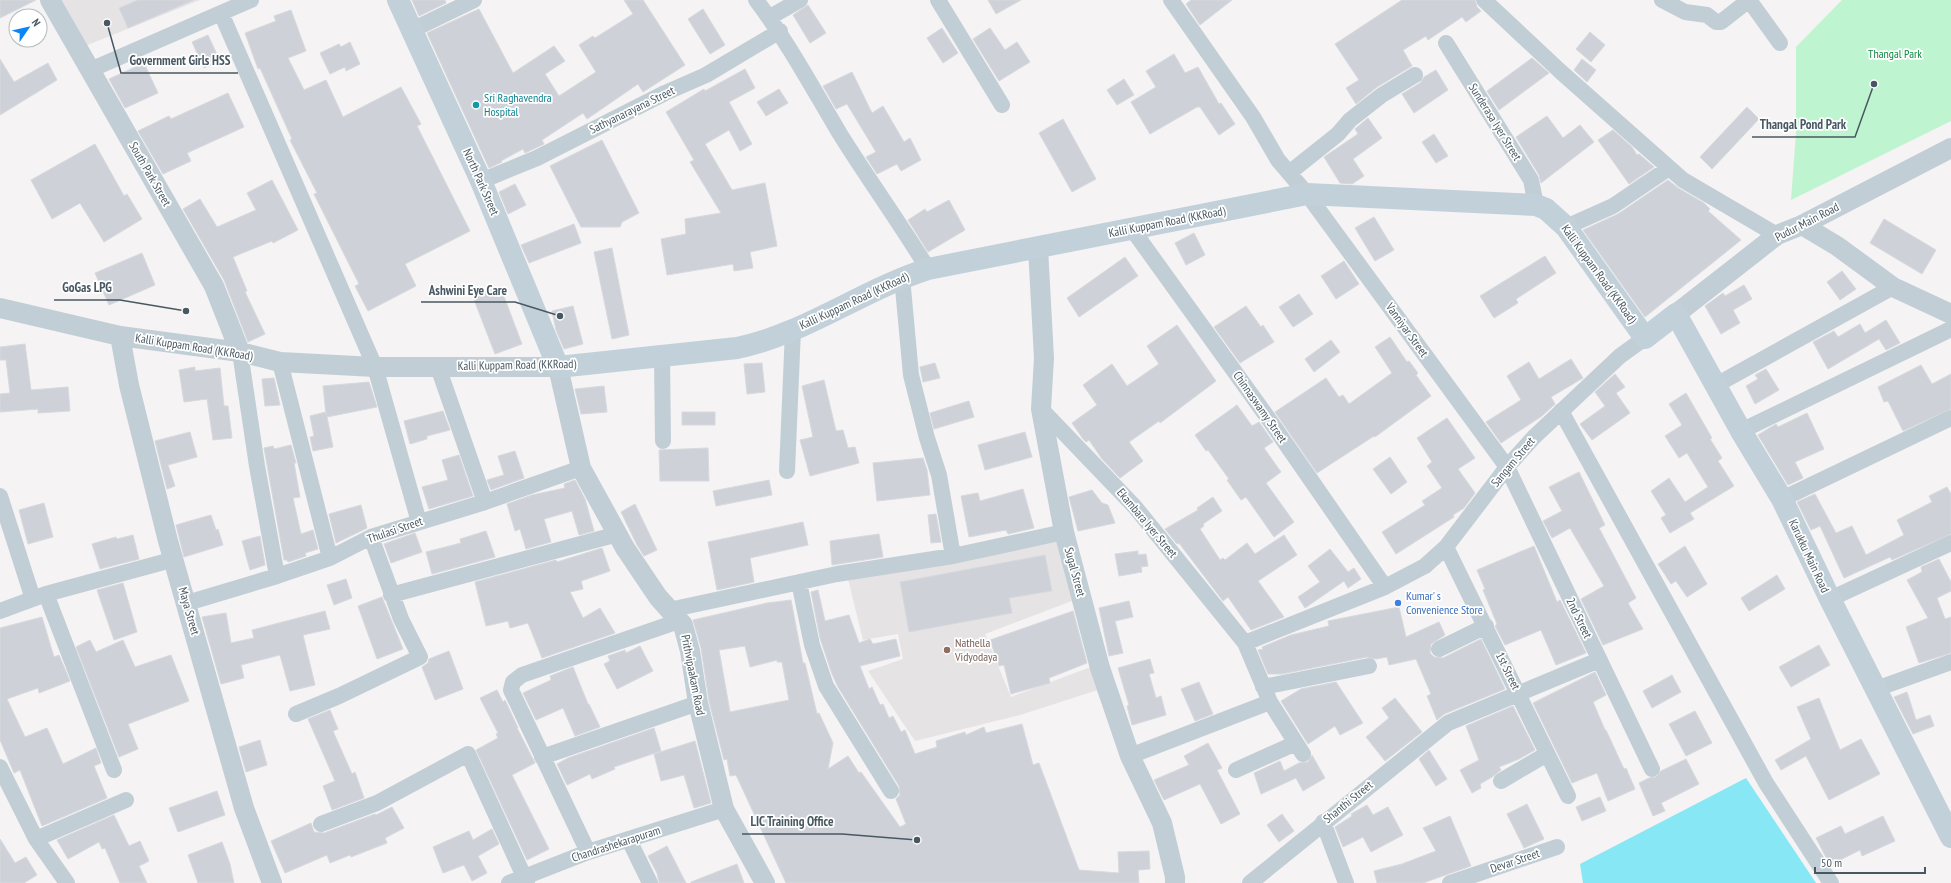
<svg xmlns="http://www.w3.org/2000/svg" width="1951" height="883" font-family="'PT Sans Narrow',sans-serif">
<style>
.education{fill:#e6e3e5}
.green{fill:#bff4d0}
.water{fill:#88e7f5}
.building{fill:#ced2d8;stroke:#d6d9de;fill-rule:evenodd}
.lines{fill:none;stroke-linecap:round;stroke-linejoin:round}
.minor{stroke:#c2ced5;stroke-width:16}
.tertiary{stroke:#c2ced5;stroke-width:20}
.secondary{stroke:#c2d0da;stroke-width:22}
.culture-dot{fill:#0f9aa8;stroke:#fff;stroke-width:1.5}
.shop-dot{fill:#3f7fe0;stroke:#fff;stroke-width:1.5}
.education-dot{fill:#8d6e63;stroke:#fff;stroke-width:1.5}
.labels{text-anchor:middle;stroke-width:3.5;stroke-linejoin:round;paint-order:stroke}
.park-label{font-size:12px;fill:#0f8842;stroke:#fff}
.culture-label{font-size:12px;fill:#0d838f;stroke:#fff;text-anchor:start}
.street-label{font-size:12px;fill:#485862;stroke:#fff}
.shop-label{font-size:12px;fill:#366cbe;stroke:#fff;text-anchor:start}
.education-label{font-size:12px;fill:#785e54;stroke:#fff;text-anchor:start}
.leader{fill:none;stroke:#485862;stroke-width:1.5}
.callout-dot{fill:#485862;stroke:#fff;stroke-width:1.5}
.callout-label{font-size:13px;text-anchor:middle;font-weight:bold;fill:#485862;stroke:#fff;stroke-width:3.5;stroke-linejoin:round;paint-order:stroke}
</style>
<rect width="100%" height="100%" fill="#f5f3f3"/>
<!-- education -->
<path class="education" d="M60 0H200L85 46Z
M1060 540 1077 599 985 634 1011 697 1096 665 1104 688 1020 715 915 741 868 671 903 659 898 634 863 640 848 579Z"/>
<!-- green -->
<path class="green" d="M1842 0H1951V121L1791 200 1796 133V47Z"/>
<!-- water -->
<path class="water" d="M1746 778 1816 883H1583L1580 864Z"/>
<!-- building -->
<path class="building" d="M0 0H36L0 18Z
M138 0H194L128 28 119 8Z
M412 0H445L446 3 419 16Z
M624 0H643L685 65 643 92 638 84 587 119 583 113 542 140 544 144 525 153 523 149 501 161 502 162 489 168 427 33 479 9 513 73 554 46 565 61 545 74 559 96 596 72 579 45 593 36 595 38 633 14Z
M988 0H1021L996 14Z
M1191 0H1232L1200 25 1186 4Z
M1402 0H1475L1477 7 1481 11 1466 22 1462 17 1428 40 1426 36 1403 50 1412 66 1377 87 1356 104 1346 88 1359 80 1335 44Z
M808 5 826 33 810 43 793 15Z
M703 9 725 45 710 54 688 19Z
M291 10 306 51 288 58 304 90 326 80 343 117 401 87 421 124 417 126 470 231 405 264 416 286 368 311 355 286 359 284 314 194 317 193 290 140 292 139 260 68 258 69 245 33 276 21 274 16Z
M942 28 958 53 943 63 927 38Z
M990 28 1005 50 1017 42 1030 62 999 81 973 39Z
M1590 32 1605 45 1591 62 1576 49Z
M208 35 220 61 204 68 192 42Z
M350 42 360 64 346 71 345 67 330 74 320 53 339 44 341 47Z
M1174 54 1185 73 1198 67 1219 104 1221 103 1235 124 1219 135 1200 107H1197L1150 134 1131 102 1156 87 1146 71Z
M1532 58 1549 73 1499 110 1487 91Z
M0 59 14 82 48 63 57 80 0 115Z
M1582 59 1596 70 1587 82 1574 70Z
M144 63 158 93 125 108 109 79Z
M745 69 755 88 729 102 752 144 740 151 729 130 705 144 732 190 765 183 777 246 750 252 753 268 734 271 733 264 667 275 661 239 686 234 685 219 721 213 690 162 694 160 666 112 704 89 705 91Z
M1436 70 1448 90 1414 113 1402 94 1420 83 1424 77Z
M852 72 872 113 883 106 904 142 910 138 921 160 901 171 897 164 877 174 866 157 876 152 847 104 836 109 823 86Z
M1124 79 1134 95 1117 105 1107 90Z
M779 89 788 103 766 116 757 102Z
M228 93 244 127 187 153 191 161 163 174 138 131 169 116 171 119Z
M1747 107 1759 119 1712 169 1700 157Z
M1547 116 1563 138 1580 125 1594 142 1541 183 1539 175 1516 137Z
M1368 118 1382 138 1353 159 1364 176 1352 184 1340 183 1324 157 1358 134 1355 129Z
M1063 119 1096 179 1072 192 1039 133Z
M1613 130 1632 147 1637 155 1639 154 1654 167 1629 184 1598 140Z
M1434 134 1448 156 1436 163 1422 142Z
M602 140 639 213 622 222 620 227H581L550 166Z
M95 144 124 196 127 194 142 219 104 242 80 203 52 219 31 180Z
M272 180 298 230 273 243 272 241 233 257 247 291 245 292 265 334 248 342 224 280 183 209 200 199 217 227 256 210 247 193Z
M1668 180 1678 188 1704 203 1710 209 1708 211 1741 240 1645 317 1583 230 1618 214Z
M515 184 526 205 508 214 499 192Z
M949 200 965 230 928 252 908 220 925 209 927 212Z
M1374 217 1394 250 1375 261 1355 228Z
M1884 219 1936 250 1922 274 1870 243Z
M574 224 581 243 529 263 521 245Z
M1194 233 1205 255 1186 265 1175 243Z
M612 248 629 335 612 339 594 252Z
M142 253 155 285 109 305 95 273Z
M1545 256 1556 273 1516 299 1518 303 1494 318 1480 296Z
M1125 257 1138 276 1079 317 1067 298Z
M1344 261 1359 284 1336 299 1321 276Z
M1842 271 1856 289 1840 300 1827 282Z
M1744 285 1752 299 1733 310 1740 323 1721 334 1705 306 1723 293 1725 296Z
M500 286 522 344 495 354 473 297Z
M1299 294 1313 314 1293 327 1279 307Z
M573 306 583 344 564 349 556 330 552 311Z
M1246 306 1261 327 1263 325 1274 342 1240 363 1214 327Z
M1886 320 1900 343 1886 350 1879 339 1828 369 1813 342 1834 331 1838 337 1860 324 1865 333Z
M1177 325 1216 381 1160 423 1159 421 1129 442 1143 461 1120 478 1102 459 1089 440 1086 442 1083 439 1072 423 1097 405 1083 385 1112 364 1127 386 1159 364 1147 346Z
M1390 337 1407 362 1409 361 1418 373 1416 375 1431 396 1375 437 1374 436 1317 473 1275 412 1326 378 1339 397 1343 395 1349 404 1392 373 1375 347Z
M1331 340 1340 352 1314 372 1305 359Z
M25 344 31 390 68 387 70 411 38 413V409L0 412V394L10 393 6 360H0V347Z
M1571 359 1583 378 1551 397 1555 404 1542 416 1501 443 1486 422 1521 400 1507 376 1529 362 1539 379Z
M762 363 765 392 747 394 744 364Z
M935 363 940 378 923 382 920 367Z
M1921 365 1932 384 1951 374V409L1903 431 1888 401 1884 402 1878 387Z
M195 367V371L220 368 224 406H228L232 438 213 440 207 399 184 402 179 370Z
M1766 369 1779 390 1755 404 1746 386 1758 379 1755 375Z
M1615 374 1625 387 1616 393 1630 413 1592 440 1580 424 1605 406 1595 392Z
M274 378 280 405 265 406 262 379Z
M824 380 836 431 843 430 848 448 855 447 859 463 810 476 800 440 813 437 802 386Z
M369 382 377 407 327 417 333 447 313 451 310 437 314 436 310 416 326 412V415L323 386Z
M604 386 607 412 581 414 575 389Z
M1686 393 1712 438 1710 439 1722 458 1718 461 1734 486 1690 513 1694 519 1670 533 1661 518 1666 515 1651 491 1669 478 1685 502 1708 487 1687 453 1679 458 1665 436 1682 425 1669 404Z
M969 401 974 417 934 429 930 413Z
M1237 405 1252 426 1259 422 1273 442 1264 448 1281 472 1266 483 1294 522 1274 537 1246 497 1241 500 1227 480 1229 479 1208 450 1206 451 1195 435Z
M443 411 450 430 427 436V439L410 444 404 421Z
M682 412H715V425H682Z
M1807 413 1824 449 1795 462 1803 478 1788 485 1758 435 1776 424 1778 427Z
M1447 418 1475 458 1458 469 1475 493 1464 508 1453 515 1454 517 1396 554 1382 532 1425 505 1422 501 1442 488 1427 466 1432 462 1417 438Z
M190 432 197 457 168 465 175 486 167 489 155 441Z
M1025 432 1032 457 985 470 978 445Z
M291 445 296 463H294L300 497 293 498 301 534 313 530 318 549 305 553 306 556 288 562 287 560H284L264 448 273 446 274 449Z
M708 448 709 481H660L659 450Z
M515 451 524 478 491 490 487 480 504 475 498 456Z
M459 455 473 496 429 509 422 487 448 480 442 460Z
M1390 457 1407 482 1391 494 1373 469Z
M923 458 927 470 930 495 877 501 873 463Z
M1579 472 1605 525 1599 528 1636 598 1628 603 1643 629 1603 645 1581 599 1604 586 1570 528 1552 538 1543 521 1562 511 1549 487Z
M575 480 585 499 594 531 579 535 572 511 544 519 551 542 526 549 520 529 515 531 507 504 532 495 565 488 564 484Z
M769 480 772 495 716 506 713 491Z
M1947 487 1951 494V534L1892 560 1890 557 1844 578 1820 526 1811 530 1797 502 1815 494 1836 533 1852 526 1866 555 1904 535 1897 520 1932 502 1929 496Z
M1023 489 1034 528 1008 534 1006 530 969 537 961 496 978 493 980 501Z
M1092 490 1102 503 1108 505 1115 523 1078 531 1069 497Z
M1213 497 1222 511 1203 524 1204 526 1200 529 1220 560 1223 558 1225 560 1247 543 1255 554 1284 535 1297 555 1258 581 1284 617 1251 630 1228 597 1223 601 1179 543 1177 544 1165 529 1198 510 1197 508Z
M44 503 53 537 28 544 19 510Z
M635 504 657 550 644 556 637 545 621 512Z
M361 505 367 528 336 543 329 514Z
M936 514 941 542 931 543 928 515Z
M211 515 216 530 218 529 223 545 184 557 176 525Z
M803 522 808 545 750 558 754 582 717 590 708 542Z
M486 531 495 557 432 574 426 552 461 543 460 539Z
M415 533 422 552 391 563 384 544Z
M879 534 883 557 832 565 830 541Z
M133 535 139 559 100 569 92 544 116 537 117 539Z
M260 536 265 565 250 570 242 541Z
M1534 546 1557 602 1560 600 1586 653 1556 665 1541 630 1505 645 1495 626 1497 624 1483 590 1485 589 1477 570Z
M1685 546 1707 584 1687 597 1676 581 1671 584 1658 564Z
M602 548 610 571 581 581 583 589 570 592 583 618 600 608 615 633 542 658 528 623 510 628 508 621 486 626 475 582 556 560 557 562Z
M1330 549 1348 572 1354 568 1361 579 1348 588 1344 581 1305 608 1298 597 1320 582 1308 566Z
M1138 551V555L1146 554 1148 566 1141 567 1142 572 1119 576 1115 554Z
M1045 555 1052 591 1009 598 1012 613 909 632 900 582Z
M1939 559 1951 582V591L1937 598 1945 619 1951 617V653L1919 663 1906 627 1928 618 1907 580 1922 572 1921 567Z
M1777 575 1785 589 1749 611 1741 598Z
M346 579 352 598 334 605 327 585Z
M123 583 137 632 114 640 97 590Z
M818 590 825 621 849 615 859 643 870 639 873 644 896 639 900 656 860 666 869 689 872 687 880 705 883 704 889 718 893 716 901 732 905 730 915 754 937 747 936 741 965 732 966 735 984 727 986 733 1022 724 1033 765 1039 763 1079 870 1119 873 1118 852 1149 851 1150 869 1138 870 1139 883H786L736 775 730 776 727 759 724 760 709 701 701 648 693 620 767 603 791 600 803 663H805L817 714 819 713 833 743 828 769 848 756 859 773 861 772 900 827 906 824 896 799 900 795 899 786 838 687 832 674 820 638 811 592ZM745 646 750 667 777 660V662H782L789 700 730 712 719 650Z
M382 597 403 649 377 659 358 606Z
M1129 601 1133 617 1115 621 1123 653 1109 656 1099 608Z
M1399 607 1406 637 1439 622 1445 635 1431 644 1430 653 1434 657 1443 658 1481 639 1505 689 1444 714 1437 720 1427 696 1431 694 1416 659 1389 665 1387 657 1376 659 1367 657 1282 674H1268L1258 650 1263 649 1262 647 1291 635 1329 626 1328 621Z
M325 611 330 629 303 635 315 685 290 691 280 655 241 665 244 678 221 684 202 617 226 613 231 643 254 638 252 630Z
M1073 611 1087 663 1049 678 1050 683 1011 694 1004 665 999 666 990 640Z
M42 617 54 657 59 655 70 681 39 693 38 688 7 699 25 737 47 728 63 764 96 748 101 763 94 766 107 798 42 826 20 770 14 773 0 740V628Z
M90 640 96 652 123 640 135 667 171 655 189 701 128 724 138 749 119 757 76 647Z
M1819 645 1830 665 1791 687 1779 667Z
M640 646 653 671 617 689 604 664 610 661 608 656 625 650 626 653Z
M449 651 463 689 435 700 422 667 428 663 429 659Z
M1150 659 1154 673 1149 674 1156 698 1161 696 1166 715 1132 725 1127 706 1129 705 1118 668Z
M573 667 588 704H589L600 727 575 736 563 708 536 720 523 693 551 680 550 676Z
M1595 672 1606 695 1593 702 1605 730H1606L1624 769 1626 768 1635 789 1608 801 1597 773 1572 783 1533 703Z
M1672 675 1681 692 1652 708 1643 691Z
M1199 682 1213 714 1195 721 1181 689Z
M1336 682 1363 723 1340 735 1335 726 1308 744 1281 701 1301 689Z
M497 690 503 702 505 700 518 728H517L535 763 512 775 549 849 527 860 476 750 498 738 496 734 498 733 480 698Z
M1907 692 1916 720 1930 715 1934 726 1913 734 1894 697Z
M1395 698 1422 732 1385 761 1366 737 1389 718 1382 708Z
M1819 698 1840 750 1861 739 1880 774 1829 800 1806 756 1781 770 1775 760 1811 739 1797 707Z
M1513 706 1535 750 1519 759 1499 767 1501 770 1492 777 1480 784 1481 788 1472 793 1460 770 1479 760 1466 726Z
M330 710 338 729 333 731 352 774 355 772 364 798 332 810 323 786 335 781 308 719Z
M1695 711 1712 743 1686 756 1669 724Z
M654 728 661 751 614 767 615 769 592 779 590 774 567 785 557 764 568 758Z
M260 740 267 765 246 772 239 747Z
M695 741 711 803 694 808 684 775 661 781 654 754Z
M1208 743 1222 768 1217 770 1240 814 1221 824 1200 784 1164 800 1154 780 1189 765 1184 756Z
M1429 750 1447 779 1436 786 1419 759Z
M1312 755 1325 778 1303 791 1296 778 1261 794 1254 773 1280 761 1284 771 1299 763 1308 762Z
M1686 759 1699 784 1661 803 1665 811 1653 816 1639 783 1649 778 1656 777 1661 771Z
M217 791 225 815 178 832 169 808Z
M1600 797 1606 811 1582 821 1576 807Z
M1527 804 1544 839 1524 848 1507 814Z
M1367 805 1373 815 1388 807 1403 835 1371 852 1363 837 1343 847 1335 827 1352 816 1351 814Z
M392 807 404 828 385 838 387 843 351 857 350 855 330 863 327 855 285 873 271 841 311 823 314 832 324 833 375 814 376 815Z
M1282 814 1294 831 1279 842 1267 825Z
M114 815 129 846 140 841 149 861 139 866 147 883H120L105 848 102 849 99 842 68 859 57 840Z
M1450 816 1471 866 1423 883H1377L1374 871 1402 864 1436 851 1423 828Z
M1883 816 1895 841 1862 856 1860 850 1830 865 1816 838 1841 826 1845 834Z
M492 829 499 844 478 856 487 873 472 881 464 865 443 873 433 847 469 831 473 840Z
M0 839 15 863 26 857 37 875 24 883H0Z
M222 842 230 864 234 883H198L188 855Z
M667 846 686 883H659L657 873 648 856Z
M737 864 744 883H691V882Z"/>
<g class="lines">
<!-- minor -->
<path class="minor" d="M756 0C788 42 813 89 840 134 868 179 900 223 928 269
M938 0 1002 105
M1171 0 1253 117 1278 160 1307 194 1507 467 1652 769
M1484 0 1561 72 1683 180 1777 235
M1662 0 1685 12 1707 15 1716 22H1721L1749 0 1780 43
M221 13 375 367 419 522
M770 17 800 0
M412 30 474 0
M1446 43 1531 180 1536 205
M90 70 251 0
M1289 173 1338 134 1350 120 1382 95 1415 75
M481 181 537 158 665 93 706 75 780 31
M1566 227 1613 206 1669 168
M1132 229 1268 418 1385 587
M902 277 911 375 927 438 939 475 953 556
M240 352 257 466 277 576
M662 356 663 441
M280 362 330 558
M438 367 485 502
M1716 385 1893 287
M1041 409 1135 507 1245 643 1270 702 1130 756
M1561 411 1766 783 1831 883
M1741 431 1951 329
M787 471 793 330
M0 496 33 599
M1782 499 1951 418
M1446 547 1568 796
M799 582 812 645 826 686 891 791
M46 594 114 770
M391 595 618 534
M1830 599 1951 543
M187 603 277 576 330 558 371 537 485 502 581 468
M669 610 837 574 953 556 1064 532
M0 611 46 594 175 559
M1245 643 1385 587 1425 566 1446 547 1507 467 1534 437 1620 356 1645 338
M1439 649 1486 626
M1263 687 1369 666
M1876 689 1951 662
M1270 702 1303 754
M296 714 339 696 420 657 401 619 371 537
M542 757 698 703
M0 767 36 839 67 883
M1236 770 1296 743
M1501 781 1547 754
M1323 822 1346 883
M321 824 377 803 468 754 527 883
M36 839 126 800
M629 840 650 883
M588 852 511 690 513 682 522 675 679 621
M509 883 588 852 724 809
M1250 883 1448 723 1599 660
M1450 883 1557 847"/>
<!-- tertiary -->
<path class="tertiary" d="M50 0 214 286 240 352
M1802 225 1837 246 1893 287 1951 314
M1038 248 1044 358 1041 409 1064 532 1100 668 1130 756 1162 823 1175 877V883
M0 308 120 336 240 352 280 362 375 367H558L581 468 625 548 658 597 683 625 690 651 698 703 724 809 765 883
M1676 314 1777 235 1802 225 1951 148
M120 336 129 385 168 541 244 808 272 883"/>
<!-- secondary -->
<path class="secondary" d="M398 0 481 181 558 367 737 348C805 334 862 290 928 269L1307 194 1536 205 1546 209 1566 227 1645 338 1676 314 1741 431 1782 499 1830 599 1951 837"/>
</g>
<!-- markers -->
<circle class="culture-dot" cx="476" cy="105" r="4"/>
<circle class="shop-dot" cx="1398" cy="603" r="4"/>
<circle class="education-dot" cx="947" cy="650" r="4"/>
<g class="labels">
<!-- park labels -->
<g class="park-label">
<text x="1895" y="58">Thangal Park</text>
</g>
<!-- culture labels -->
<g class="culture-label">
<text x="484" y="102">Sri Raghavendra<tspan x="484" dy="14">Hospital</tspan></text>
</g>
<!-- street labels -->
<g class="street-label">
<text transform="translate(632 110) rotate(-26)" y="4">Sathyanarayana Street</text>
<text transform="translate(1495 122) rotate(58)" y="4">Sunderasa Iyer Street</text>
<text transform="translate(150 174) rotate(60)" y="4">South Park Street</text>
<text transform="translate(481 182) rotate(66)" y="4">North Park Street</text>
<text transform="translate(1167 222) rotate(-11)" y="4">Kalli Kuppam Road (KKRoad)</text>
<text transform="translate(1807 222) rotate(-27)" y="4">Pudur Main Road</text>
<text transform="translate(1599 274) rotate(54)" y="4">Kalli Kuppam Road (KKRoad)</text>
<text transform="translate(854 301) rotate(-25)" y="4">Kalli Kuppam Road (KKRoad)</text>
<text transform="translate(1407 330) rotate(54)" y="4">Vanniyar Street</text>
<text transform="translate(194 347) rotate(9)" y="4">Kalli Kuppam Road (KKRoad)</text>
<text transform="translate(517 365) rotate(-1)" y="4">Kalli Kuppam Road (KKRoad)</text>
<text transform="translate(1260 407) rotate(55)" y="4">Chinnaswamy Street</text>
<text transform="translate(1513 462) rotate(-50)" y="4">Sangam Street</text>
<text transform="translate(1147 523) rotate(50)" y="4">Ekambara Iyer Street</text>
<text transform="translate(395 530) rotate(-19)" y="4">Thulasi Street</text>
<text transform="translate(1809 556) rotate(65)" y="4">Karukku Main Road</text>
<text transform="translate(1075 572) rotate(75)" y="4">Sugal Street</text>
<text transform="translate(189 611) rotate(74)" y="4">Maya Street</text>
<text transform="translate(1579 618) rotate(64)" y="4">2nd Street</text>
<text transform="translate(1508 671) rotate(64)" y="4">1st Street</text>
<text transform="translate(693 675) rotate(79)" y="4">Prithvipaakam Road</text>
<text transform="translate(1348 802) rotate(-39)" y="4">Shanthi Street</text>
<text transform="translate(616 844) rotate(-18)" y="4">Chandrashekarapuram</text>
<text transform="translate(1515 861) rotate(-19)" y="4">Devar Street</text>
</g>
<!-- shop labels -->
<g class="shop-label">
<text x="1406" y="600">Kumar' s<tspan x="1406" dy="14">Convenience Store</tspan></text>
</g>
<!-- education labels -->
<g class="education-label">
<text x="955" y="647">Nathella<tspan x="955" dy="14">Vidyodaya</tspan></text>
</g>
</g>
<!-- callouts -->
<path class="leader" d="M107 23L121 73H238M1874 84L1855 137H1752M186 311L120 300H54M560 316L515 302H421M917 840L842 834H742"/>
<g class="callout-dot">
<circle cx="107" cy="23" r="4"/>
<circle cx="1874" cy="84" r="4"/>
<circle cx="186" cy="311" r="4"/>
<circle cx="560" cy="316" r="4"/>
<circle cx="917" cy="840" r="4"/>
</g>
<g class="callout-label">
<text x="180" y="65">Government Girls HSS</text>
<text x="1803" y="129">Thangal Pond Park</text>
<text x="87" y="292">GoGas LPG</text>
<text x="468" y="295">Ashwini Eye Care</text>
<text x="792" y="826">LIC Training Office</text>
</g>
<!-- north arrow -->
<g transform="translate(28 28) rotate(56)"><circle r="19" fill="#ffffff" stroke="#b6bcc0"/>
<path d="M0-3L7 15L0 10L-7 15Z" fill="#0a84f7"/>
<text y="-6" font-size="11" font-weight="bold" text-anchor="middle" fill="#485862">N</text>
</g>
<!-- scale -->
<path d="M1815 867v6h110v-6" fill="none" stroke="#485862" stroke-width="2"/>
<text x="1821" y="867" font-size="12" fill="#485862" stroke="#ffffff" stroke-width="3" paint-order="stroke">50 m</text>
</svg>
